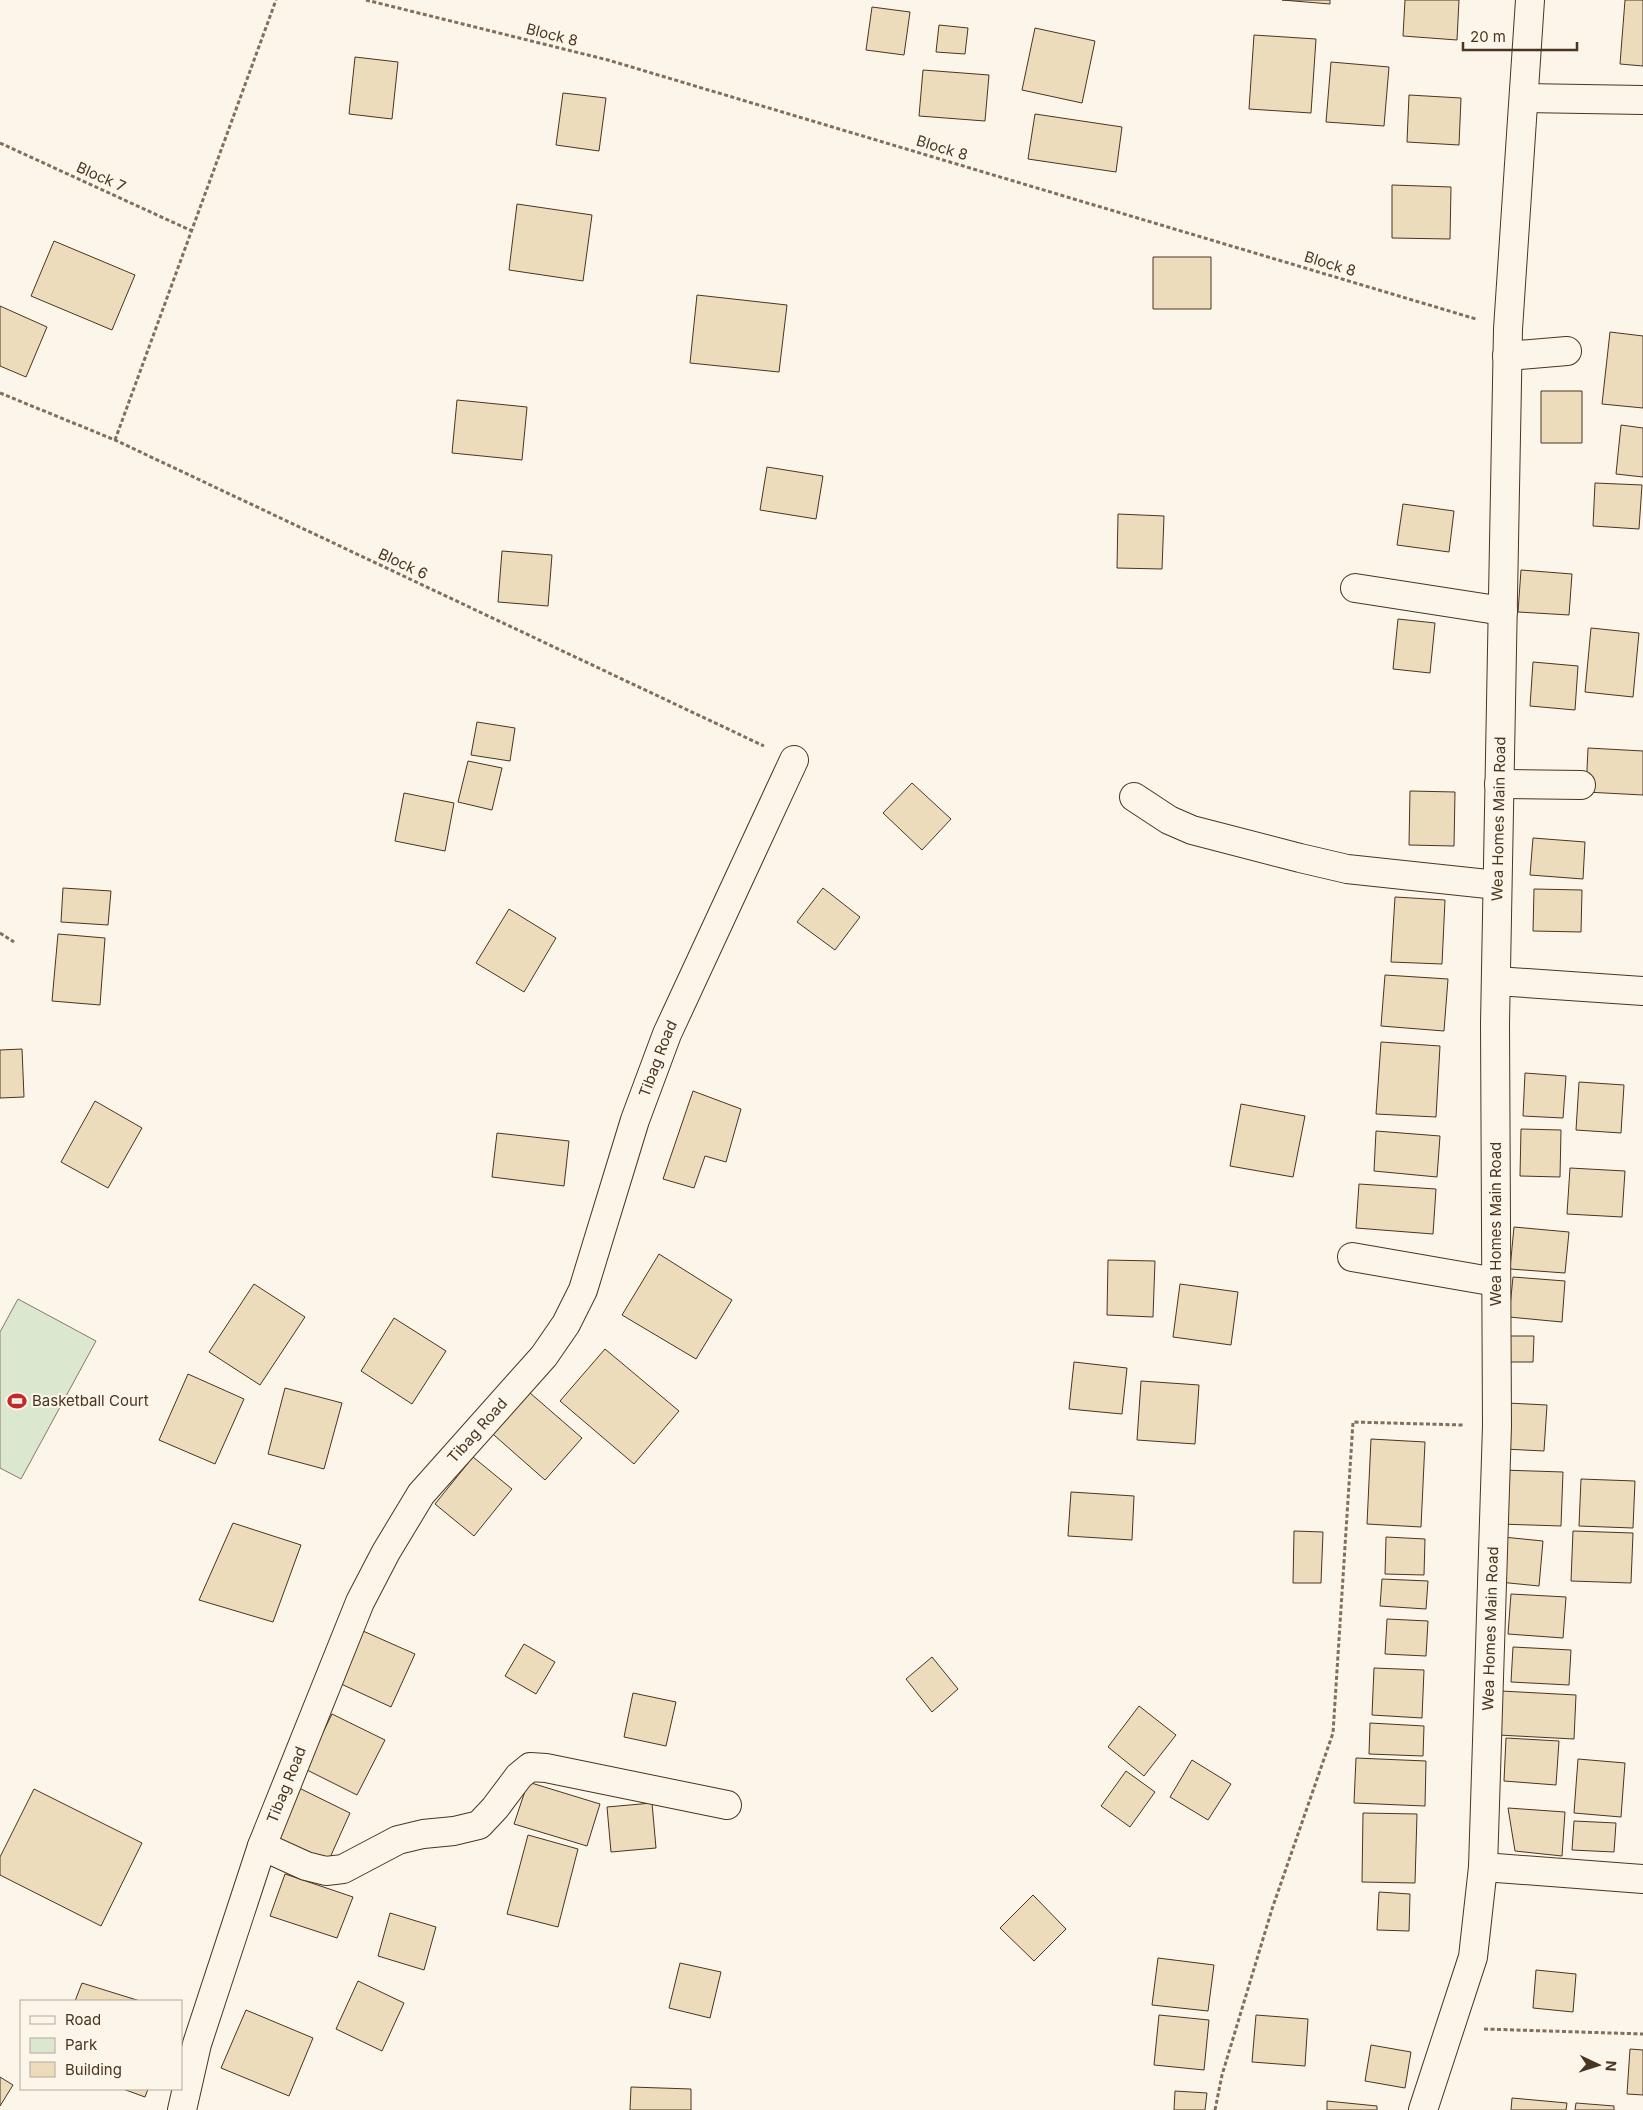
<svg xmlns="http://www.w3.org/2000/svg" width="1643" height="2110" font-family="Inter,sans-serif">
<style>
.green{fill:#dce7d0;stroke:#887966}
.building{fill:#ecdcbc;stroke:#4a3520}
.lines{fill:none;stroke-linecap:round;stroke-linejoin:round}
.minor-casing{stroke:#4a3520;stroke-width:30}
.path{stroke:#7f6f5c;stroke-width:3;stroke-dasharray:4 2.5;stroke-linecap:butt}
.minor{stroke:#fbf6e9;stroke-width:28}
.labels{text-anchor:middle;stroke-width:4;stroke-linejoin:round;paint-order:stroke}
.street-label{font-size:15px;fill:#4a3520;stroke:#fbf6e9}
.poi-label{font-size:15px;fill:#4a3520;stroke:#fbf6e9;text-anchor:start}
</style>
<rect width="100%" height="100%" fill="#fbf6e9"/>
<!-- green -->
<path class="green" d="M18 1299 96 1341 21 1479 0 1468V1332Z"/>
<!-- building -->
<path class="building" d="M1282 0H1330V4Z
M1405 0H1459L1457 40 1403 36Z
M1625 0H1643V66L1620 64Z
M872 7 910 12 904 55 866 50Z
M939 25 968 28 965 54 936 52Z
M1035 28 1095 41 1082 103 1022 90Z
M1254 35 1316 39 1311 113 1249 109Z
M355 57 398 62 392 119 349 114Z
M1331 62 1389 67 1384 126 1326 122Z
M923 70 989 75 985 121 919 116Z
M563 93 606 98 599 151 556 145Z
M1409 95 1461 98 1459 145 1407 142Z
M1035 114 1122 127 1116 172 1028 159Z
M1392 185 1451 187 1450 239 1392 238Z
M517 204 592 215 583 281 509 270Z
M54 241 135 275 112 330 31 296Z
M1153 257H1211V309H1153Z
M697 295 787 305 779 372 690 363Z
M0 306 47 327 26 377 0 366Z
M1610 332 1643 336V408L1602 404Z
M1541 391H1582V443H1541Z
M457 400 527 407 522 460 452 453Z
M1621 425 1643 428V477L1616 474Z
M767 467 823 476 816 519 760 510Z
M1595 483 1642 485 1639 529 1593 526Z
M1403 504 1454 511 1449 552 1397 545Z
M1118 514 1164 516 1162 569 1117 568Z
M502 551 552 555 548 606 498 602Z
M1521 570 1572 574 1569 615 1518 612Z
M1398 619 1435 623 1430 673 1393 669Z
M1591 628 1639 633 1633 697 1585 692Z
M1533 662 1578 666 1575 710 1530 706Z
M477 722 515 728 510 761 471 755Z
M1588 748 1643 751V795L1586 792Z
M468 761 502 768 492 810 458 802Z
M912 783 951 819 922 850 883 813Z
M1410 791 1455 792 1454 846 1409 845Z
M404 793 454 803 445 851 395 841Z
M1533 838 1585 842 1583 879 1530 875Z
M63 888 111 891 108 925 61 922Z
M823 888 860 917 835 950 797 922Z
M1534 889 1582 890 1581 932 1533 931Z
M1395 897 1445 900 1442 964 1391 962Z
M509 909 556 938 524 992 476 963Z
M58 934 105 938 100 1005 52 1001Z
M1385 975 1448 979 1444 1031 1381 1026Z
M1381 1042 1440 1046 1436 1117 1376 1114Z
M22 1049 24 1097 0 1098V1050Z
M1525 1073 1566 1076 1563 1118 1523 1116Z
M1579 1082 1624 1085 1621 1133 1576 1130Z
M693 1091 741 1109 726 1162 705 1156 694 1188 663 1179Z
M95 1101 142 1128 108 1188 61 1162Z
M1241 1104 1305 1116 1293 1177 1230 1166Z
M1521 1129 1561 1130 1560 1177 1520 1176Z
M1376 1131 1440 1136 1437 1177 1374 1171Z
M497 1133 569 1141 564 1186 492 1177Z
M1570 1168 1625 1171 1622 1217 1567 1214Z
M1359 1184 1436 1189 1433 1234 1356 1228Z
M1514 1227 1569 1232 1565 1273 1510 1269Z
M659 1254 732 1300 696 1359 622 1315Z
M1108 1260 1155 1261 1153 1317 1107 1315Z
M1513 1277 1565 1281 1562 1322 1509 1317Z
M254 1284 305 1317 260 1385 209 1352Z
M1180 1284 1238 1292 1231 1345 1173 1337Z
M394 1318 446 1351 412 1404 361 1371Z
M1505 1336H1534L1533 1362H1504Z
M605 1349 679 1411 634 1464 560 1401Z
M1074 1362 1127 1368 1122 1414 1069 1409Z
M188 1374 244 1399 215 1464 159 1440Z
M1141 1381 1199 1385 1195 1444 1137 1440Z
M522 1386 582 1438 545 1480 486 1428Z
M285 1388 342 1403 324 1469 268 1454Z
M1507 1403 1547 1405 1544 1451 1504 1449Z
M1371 1439 1425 1442 1421 1527 1367 1524Z
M473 1457 512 1489 474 1536 435 1504Z
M1501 1470 1563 1472 1561 1526 1499 1524Z
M1581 1479 1635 1481 1633 1528 1579 1526Z
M1071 1492 1134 1496 1132 1540 1068 1536Z
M233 1523 301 1545 273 1622 199 1600Z
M1294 1531 1323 1532 1321 1583H1293Z
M1573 1531 1633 1533 1631 1583 1571 1581Z
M1386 1537 1425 1539 1424 1575 1385 1574Z
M1503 1537 1543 1541 1539 1586 1499 1582Z
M1382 1579 1428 1581 1426 1609 1380 1606Z
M1511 1594 1566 1597 1563 1638 1508 1634Z
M1387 1619 1428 1621 1426 1656 1385 1654Z
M363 1631 415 1654 391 1707 339 1683Z
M524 1644 555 1662 536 1694 505 1676Z
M1513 1647 1571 1650 1569 1685 1511 1682Z
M932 1657 958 1689 932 1712 906 1679Z
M1374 1668 1424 1670 1422 1718 1372 1715Z
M1501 1691 1576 1695 1574 1739 1498 1735Z
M633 1693 676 1702 666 1746 624 1737Z
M1139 1706 1176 1735 1144 1776 1108 1747Z
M332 1714 385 1740 357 1795 305 1769Z
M1370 1723 1424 1726 1423 1756 1369 1754Z
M1506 1738 1559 1741 1556 1785 1504 1781Z
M1356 1758 1426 1761 1425 1806 1354 1803Z
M1578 1759 1625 1763 1621 1817 1574 1813Z
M1192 1760 1231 1784 1208 1820 1170 1797Z
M1126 1771 1155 1792 1130 1827 1101 1806Z
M528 1782 600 1804 587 1846 514 1824Z
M295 1786 350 1813 328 1862 272 1838Z
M34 1789 142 1843 101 1926 0 1875V1857Z
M652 1803 656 1848 611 1852 607 1807Z
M1508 1808 1565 1812 1562 1856 1515 1851Z
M1363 1813 1417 1814 1415 1883 1362 1882Z
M1574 1821 1616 1823 1614 1852 1572 1850Z
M528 1835 578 1849 558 1927 507 1914Z
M285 1874 353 1897 337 1938 270 1916Z
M1379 1892 1410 1894 1409 1931 1377 1930Z
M1033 1895 1066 1929 1034 1961 1000 1928Z
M390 1913 436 1927 424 1970 378 1956Z
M1158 1958 1214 1965 1208 2011 1152 2005Z
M680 1963 721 1972 710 2018 669 2008Z
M1536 1970 1576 1974 1573 2012 1533 2008Z
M358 1981 404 2003 382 2051 336 2029Z
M82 1983 140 2001H75Z
M246 2010 313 2038 289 2096 221 2068Z
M1159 2015 1209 2020 1204 2070 1154 2065Z
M1256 2015 1308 2019 1305 2066 1252 2062Z
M1371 2045 1411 2052 1405 2088 1365 2081Z
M1630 2049 1643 2050V2095L1627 2094Z
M0 2077 13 2085 0 2106Z
M631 2087 691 2089V2110H630Z
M123 2089H148L145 2097Z
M1175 2091 1207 2093 1205 2110H1174Z
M1512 2098 1567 2103 1566 2110H1511Z
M1327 2101 1377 2106V2110H1327Z
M1576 2103 1614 2106V2110H1575Z"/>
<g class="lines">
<!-- minor casing -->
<g class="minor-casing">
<g id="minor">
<path d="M1524 98 1643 100"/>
<path d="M1507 356 1567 351"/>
<path d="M1355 588 1503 611"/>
<path d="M1499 784 1581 785"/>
<path d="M1134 797 1169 820 1192 830 1300 858 1347 869 1497 885"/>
<path d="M1496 981 1643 991"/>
<path d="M1352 1257 1496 1282"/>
<path d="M262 1846 306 1866 326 1871 343 1869 398 1840 423 1834 454 1831 479 1825 495 1808 519 1776 530 1767 546 1768 727 1805"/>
<path d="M1483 1867 1643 1879"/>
<path id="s1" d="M182 2110 197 2044 262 1846 360 1602 386 1552 421 1494 544 1356 566 1324 583 1290 635 1120 667 1034 794 760"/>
<path id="s2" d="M1423 2110 1473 1957 1483 1867 1497 1426 1495 1024 1508 329 1530 0"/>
</g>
</g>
<!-- path -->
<path class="path" d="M366 0 608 60 1476 319
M0 143 192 231
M0 393 115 440 764 746
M115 440 276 0
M0 933 14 942
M1484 2029 1643 2034
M1215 2110 1222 2075 1272 1909 1333 1733 1353 1422 1463 1425"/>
<!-- minor -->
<use href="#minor" class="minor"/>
</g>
<!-- icons -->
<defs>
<g id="stadium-bare" transform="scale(1.5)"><path d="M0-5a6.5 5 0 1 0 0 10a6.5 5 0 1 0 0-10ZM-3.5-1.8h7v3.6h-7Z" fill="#c62828" stroke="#fbf6e9" stroke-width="2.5" paint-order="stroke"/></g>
</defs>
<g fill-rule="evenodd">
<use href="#stadium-bare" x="17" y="1401"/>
</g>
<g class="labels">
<!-- street labels -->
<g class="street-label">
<text transform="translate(552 35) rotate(14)" y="5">Block 8</text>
<text transform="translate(942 148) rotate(17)" y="5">Block 8</text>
<text transform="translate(101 177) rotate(24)" y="5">Block 7</text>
<text transform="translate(1330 264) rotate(17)" y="5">Block 8</text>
<text transform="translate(403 564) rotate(25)" y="5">Block 6</text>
<text dy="5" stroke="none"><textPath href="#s2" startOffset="1300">Wea Homes Main Road</textPath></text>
<text dy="5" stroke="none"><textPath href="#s1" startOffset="1168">Tibag Road</textPath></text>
<text transform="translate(1496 1224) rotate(-90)" y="5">Wea Homes Main Road</text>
<text dy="5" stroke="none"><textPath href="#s1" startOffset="748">Tibag Road</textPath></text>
<text dy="5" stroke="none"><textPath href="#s2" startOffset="490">Wea Homes Main Road</textPath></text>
<text dy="5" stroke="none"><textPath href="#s1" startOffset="342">Tibag Road</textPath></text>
</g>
<!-- poi labels -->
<g class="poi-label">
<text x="32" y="1406">Basketball Court</text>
</g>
</g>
<!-- legend -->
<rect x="20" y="2000" width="162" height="90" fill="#fbf6e9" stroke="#b4a999"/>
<rect x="30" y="2016" width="25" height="8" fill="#fbf6e9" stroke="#b4a999"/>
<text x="65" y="2025" font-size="15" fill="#4a3520">Road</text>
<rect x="30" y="2038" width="25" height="15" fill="#dce7d0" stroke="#b4a999"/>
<text x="65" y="2050" font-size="15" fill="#4a3520">Park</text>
<rect x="30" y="2062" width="25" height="15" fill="#ecdcbc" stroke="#b4a999"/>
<text x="65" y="2075" font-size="15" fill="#4a3520">Building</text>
<!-- north arrow -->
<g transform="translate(1598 2065) rotate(94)" stroke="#fbf6e9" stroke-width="4" paint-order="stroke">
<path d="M0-4L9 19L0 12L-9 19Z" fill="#4a3520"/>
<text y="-8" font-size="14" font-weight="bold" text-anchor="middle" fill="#4a3520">N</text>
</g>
<!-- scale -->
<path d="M1463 42v8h114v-8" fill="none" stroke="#4a3520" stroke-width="2.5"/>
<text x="1470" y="42" font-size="15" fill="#4a3520" stroke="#fbf6e9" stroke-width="4" paint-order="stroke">20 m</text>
</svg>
